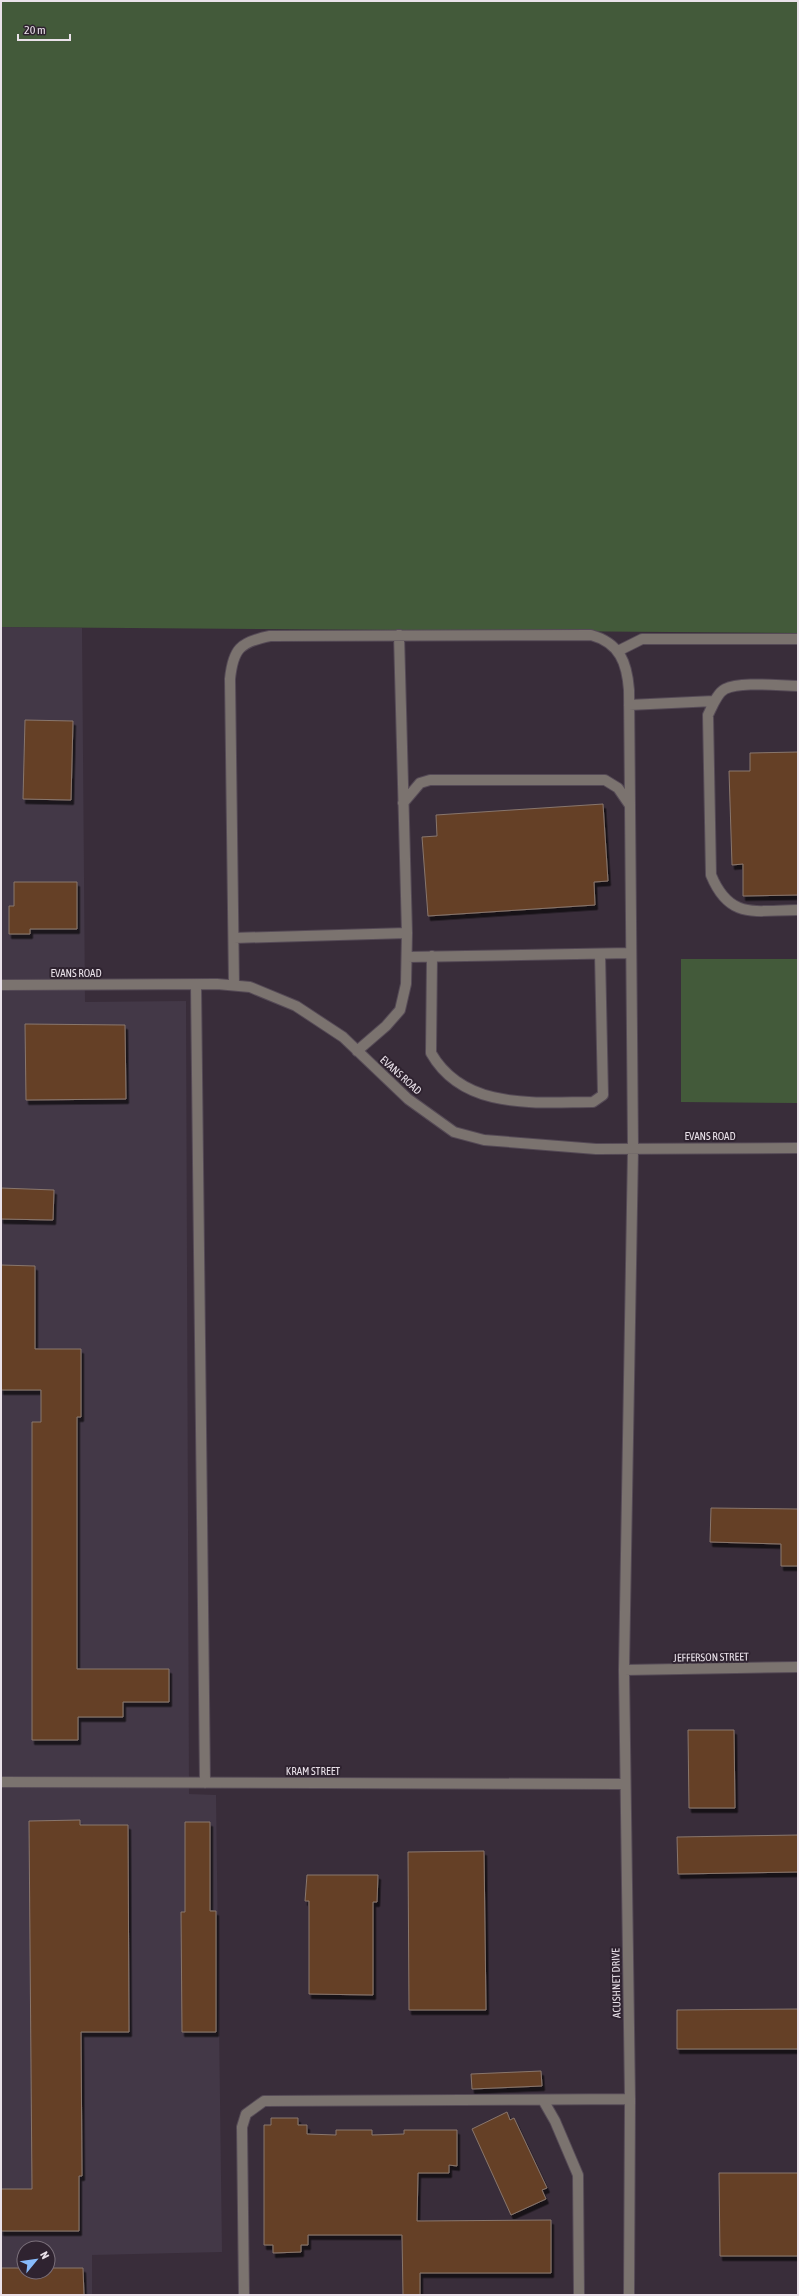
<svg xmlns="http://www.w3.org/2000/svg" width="799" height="2296" font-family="'Asap Condensed',sans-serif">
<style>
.industrial{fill:#433847;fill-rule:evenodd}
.green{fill:#435a3a}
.building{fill:#654028;stroke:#88766c;filter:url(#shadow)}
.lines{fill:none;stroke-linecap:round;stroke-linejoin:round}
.minor-casing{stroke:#554a56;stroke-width:12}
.minor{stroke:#7b736f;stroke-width:10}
.labels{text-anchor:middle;stroke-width:4;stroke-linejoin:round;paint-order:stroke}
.street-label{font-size:11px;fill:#eae2ea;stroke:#2f2330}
</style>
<defs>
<filter id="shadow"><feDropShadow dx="2.5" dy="4.5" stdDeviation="0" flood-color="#0009"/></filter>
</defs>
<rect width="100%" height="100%" fill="#392d3a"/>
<!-- industrial -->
<path class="industrial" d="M1 627 82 628 85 1002 186 1001 189 1794 216 1795 222 2252 92 2255V2295H1ZM24 2248H48V2272H24Z"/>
<!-- green -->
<path class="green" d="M1 1H798V633L1 627Z
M681 959H798V1103L681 1102Z"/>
<!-- building -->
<path class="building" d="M25 720 73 721 71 800 23 799Z
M798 752V895L743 896V864L732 865 729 771H750V753Z
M603 804 608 881 594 882 595 905 428 916 422 837 437 836 436 815Z
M14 882H77V929H30V934H9V906H14Z
M25 1024 125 1025 126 1099 26 1100Z
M1 1188 54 1190 53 1220 1 1219Z
M1 1265 35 1266V1349H81V1417H77V1669H169V1702H123V1717H78V1740H32V1422H41V1390H1Z
M711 1508 798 1509V1566H781V1544L710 1542Z
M688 1730H734L735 1808H689Z
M80 1820V1825H128L129 2032H81L82 2176H79V2231H1V2189H32L29 1821Z
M185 1822H210V1911H216V2032H182L181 1912H185Z
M798 1835V1872L678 1874 677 1837Z
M484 1851 486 2010H409L408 1852Z
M307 1875H378L377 1902H373V1995L309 1994V1901H305Z
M798 2009V2049H677V2010Z
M541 2071 542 2086 472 2089 471 2074Z
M507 2112 510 2120 514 2118 547 2188 542 2190 546 2199 511 2215 472 2129Z
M271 2118H298V2125H307V2134L336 2135V2130H372V2135L404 2134V2130H457V2166L449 2165V2173H418L417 2221 551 2220V2273H420V2295H403L402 2235H308V2245H301V2252L273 2253V2245H264V2125H271Z
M719 2173H798V2256H720Z
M1 2268H24V2272H48V2268H83L84 2295H1Z"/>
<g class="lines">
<!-- minor casing -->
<g class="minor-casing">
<path id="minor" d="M618 651 642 639H798
M798 686C780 686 741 681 725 689 717 693 712 707 708 715L711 875C730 921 756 910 798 910
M629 705 714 701
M403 803 420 783 430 780H605L618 788 629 804
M234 938 407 933
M432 956 431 1053C464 1111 536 1102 593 1102L603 1095 600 954
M407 957 630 953
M1 985 217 984 250 987 296 1006 343 1037 408 1099 454 1132 484 1140 596 1149 798 1148
M196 985 205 1783
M234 985 230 679C233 649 240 642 270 636L591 635C620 643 627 663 629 690L633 1149 624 1670 630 2099 629 2295
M357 1051 386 1026 400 1010 406 984 407 933 399 635
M624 1670 798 1667
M1 1782 625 1784
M543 2100 555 2121 578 2175 579 2295
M244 2295 242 2127 246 2114 264 2101 630 2099"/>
</g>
<!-- minor -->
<use href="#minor" class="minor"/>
</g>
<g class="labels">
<!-- street labels -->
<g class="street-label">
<text x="76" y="977">EVANS ROAD</text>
<text transform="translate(401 1075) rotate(42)" y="4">EVANS ROAD</text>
<text x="710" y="1140">EVANS ROAD</text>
<text transform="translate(711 1657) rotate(-1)" y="4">JEFFERSON STREET</text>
<text x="313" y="1775">KRAM STREET</text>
<text transform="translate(616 1983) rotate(-91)" y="4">ACUSHNET DRIVE</text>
</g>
</g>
<!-- border -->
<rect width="799" height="2296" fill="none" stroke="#eae2ea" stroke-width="4"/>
<!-- north arrow -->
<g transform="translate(36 2260) rotate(61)"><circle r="19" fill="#2f2330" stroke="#7a6f7a"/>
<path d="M0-3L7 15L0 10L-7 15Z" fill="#87bbfb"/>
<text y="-6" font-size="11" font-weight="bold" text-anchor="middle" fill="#eae2ea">N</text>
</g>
<!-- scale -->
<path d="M18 34v6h52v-6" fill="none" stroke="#eae2ea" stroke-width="2"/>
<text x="24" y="34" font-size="12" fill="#eae2ea" stroke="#2f2330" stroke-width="3" paint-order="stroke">20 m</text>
</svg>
